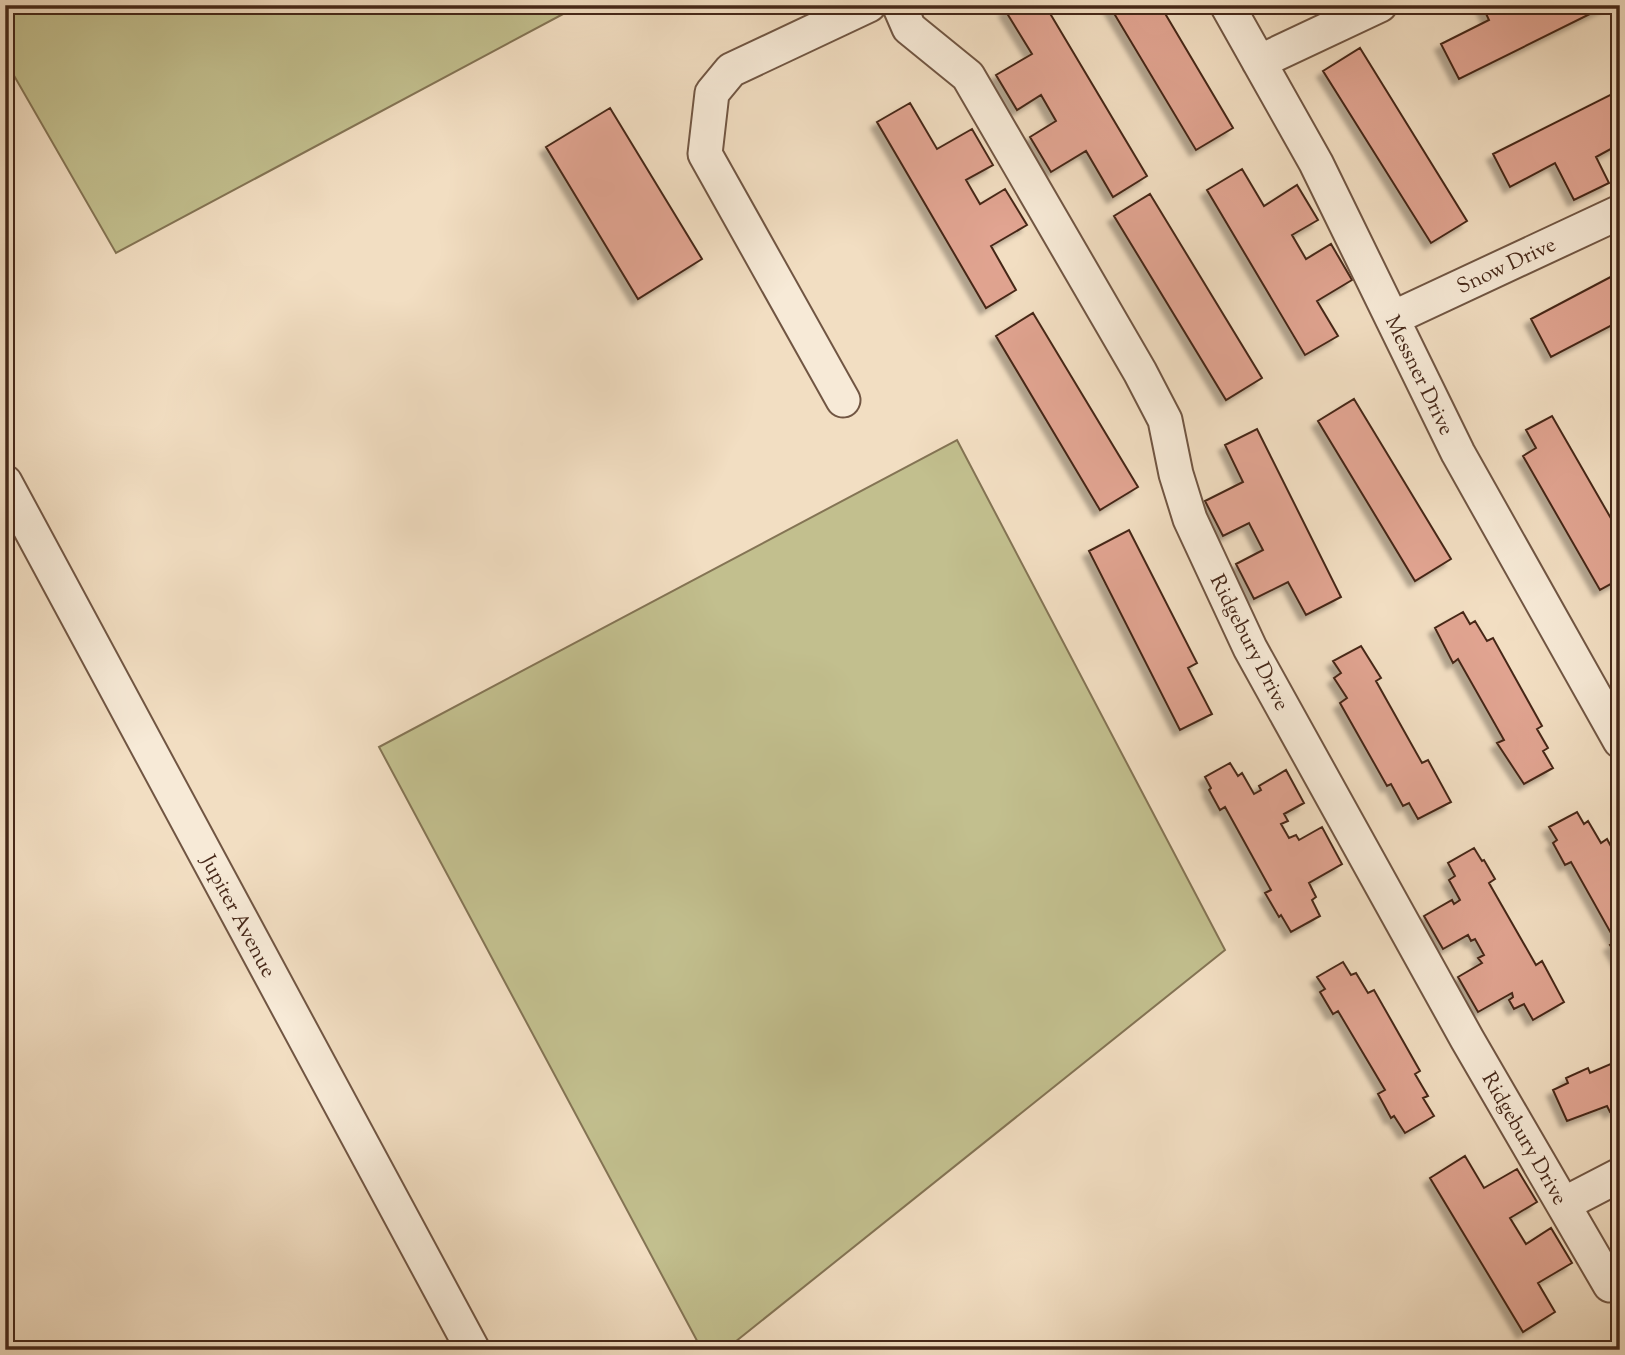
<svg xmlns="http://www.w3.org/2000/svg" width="1625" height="1355" font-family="'Sorts Mill Goudy',serif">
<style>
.green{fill:#c2bf8e;stroke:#847454;stroke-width:2}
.building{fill:#e1a491;stroke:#462819;stroke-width:2;filter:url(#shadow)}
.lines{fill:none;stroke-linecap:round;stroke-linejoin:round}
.minor-casing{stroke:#715643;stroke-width:37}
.minor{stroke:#f7ead7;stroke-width:33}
.labels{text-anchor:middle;stroke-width:7;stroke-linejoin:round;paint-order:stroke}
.street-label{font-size:21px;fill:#462819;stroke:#f7ead7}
</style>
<defs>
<filter id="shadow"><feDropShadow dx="-6" dy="6" stdDeviation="2" flood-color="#0004"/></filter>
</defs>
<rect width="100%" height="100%" fill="#f2dec2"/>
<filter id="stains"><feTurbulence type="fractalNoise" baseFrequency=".00286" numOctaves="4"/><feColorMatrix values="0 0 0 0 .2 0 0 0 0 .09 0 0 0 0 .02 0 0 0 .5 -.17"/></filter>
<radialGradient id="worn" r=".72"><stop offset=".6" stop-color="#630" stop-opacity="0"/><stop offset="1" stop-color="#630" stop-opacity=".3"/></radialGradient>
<!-- green -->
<path class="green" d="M5 5H580L116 253 5 60Z
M957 440 1225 950 725 1350H702L379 747Z"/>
<!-- building -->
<path class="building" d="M1013 5H1045L1147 176 1113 197 1086 151 1051 172 1030 137 1056 121 1041 95 1017 110 996 75 1032 54 1005 10Z
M1109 5H1160L1233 128 1196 150Z
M1482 5H1608L1459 79 1441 44 1489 20Z
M1360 48 1467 221 1431 243 1323 71Z
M1620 90V144L1596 157 1609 183 1574 200 1555 163 1510 187 1493 154Z
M910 103 937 149 972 129 993 165 966 180 980 204 1005 189 1027 225 991 246 1016 290 986 308 877 122Z
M610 108 702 259 638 299 546 147Z
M1242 169 1264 206 1297 185 1318 220 1292 235 1306 259 1331 244 1352 280 1317 301 1338 336 1305 355 1207 190Z
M1150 194 1262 378 1226 400 1114 216Z
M1620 272V321L1551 357 1531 319Z
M1033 313 1138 487 1100 510 996 336Z
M1354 399 1451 559 1415 581 1318 421Z
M1552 416 1620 534V579L1600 590 1523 456 1536 448 1526 430Z
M1257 429 1341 597 1306 615 1288 582 1254 599 1236 564 1263 550 1249 523 1223 536 1205 501 1243 482 1225 445Z
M1129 530 1197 663 1188 668 1212 714 1180 730 1089 551Z
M1463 612 1470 624 1475 621 1487 641 1493 638 1542 726 1537 729 1548 748 1543 751 1553 768 1524 784 1497 743 1504 740 1458 659 1453 663 1435 628Z
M1361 646 1381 678 1376 681 1422 763 1428 760 1451 802 1418 819 1409 803 1403 806 1391 784 1387 786 1340 703 1347 698 1334 678 1341 673 1333 661Z
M1230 763 1238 776 1242 773 1254 794 1261 790 1259 786 1286 770 1304 803 1284 814 1288 821 1281 824 1289 838 1296 835 1299 840 1322 827 1342 864 1309 883 1316 897 1312 900 1320 916 1291 932 1281 915 1279 917 1265 893 1271 890 1225 807 1220 810 1209 790 1211 788 1205 777Z
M1577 812 1584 824 1588 821 1601 843 1607 839 1620 863V962L1610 945 1616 942 1571 862 1565 865 1553 843 1557 840 1549 827Z
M1474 848 1482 861 1484 860 1495 879 1489 883 1536 965 1542 961 1564 1002 1533 1020 1524 1004 1514 1009 1509 1000 1513 997 1512 993 1478 1012 1458 977 1482 963 1478 958 1484 955 1475 939 1471 941 1468 935 1443 949 1424 916 1452 900 1454 904 1460 900 1449 880 1455 876 1448 863Z
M1343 962 1351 975 1356 973 1368 993 1374 990 1420 1071 1415 1074 1428 1096 1423 1098 1434 1116 1405 1133 1394 1116 1391 1118 1378 1094 1385 1090 1338 1011 1333 1014 1320 992 1325 989 1317 977Z
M1620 1060V1107L1610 1112 1607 1106 1567 1121 1553 1090 1568 1083 1566 1078 1588 1068 1590 1073Z
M1465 1156 1484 1188 1517 1169 1537 1202 1510 1218 1526 1244 1551 1228 1572 1263 1538 1283 1555 1312 1523 1332 1430 1178Z"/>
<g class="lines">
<!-- minor casing -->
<g class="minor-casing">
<path id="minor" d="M899 5 909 28 968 76 1140 372 1165 420 1176 474 1190 519 1250 648 1467 1039 1610 1285
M1227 5 1316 163 1458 453 1620 741
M1259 62 1380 5
M1393 318 1620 212
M843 400 705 154 712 93 731 70 869 5
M5 482 473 1350
M1564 1204 1620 1175"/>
</g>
<!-- minor -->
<use href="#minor" class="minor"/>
</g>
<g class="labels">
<!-- street labels -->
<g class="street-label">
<text transform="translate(1506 265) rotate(-25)" y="7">Snow Drive</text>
<text transform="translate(1420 375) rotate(64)" y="7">Messner Drive</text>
<text transform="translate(1250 642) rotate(63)" y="7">Ridgebury Drive</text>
<text transform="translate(239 916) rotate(62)" y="7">Jupiter Avenue</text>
<text transform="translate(1525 1138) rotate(60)" y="7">Ridgebury Drive</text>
</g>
</g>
<!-- margin -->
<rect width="1625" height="1355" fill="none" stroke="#f2dec2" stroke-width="28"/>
<rect x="7" y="7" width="1611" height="1341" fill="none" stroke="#462819" stroke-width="3.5"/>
<rect x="14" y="14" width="1597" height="1327" fill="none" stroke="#462819" stroke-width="2"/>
<rect width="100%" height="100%" filter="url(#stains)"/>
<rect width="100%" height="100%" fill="url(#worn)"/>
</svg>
